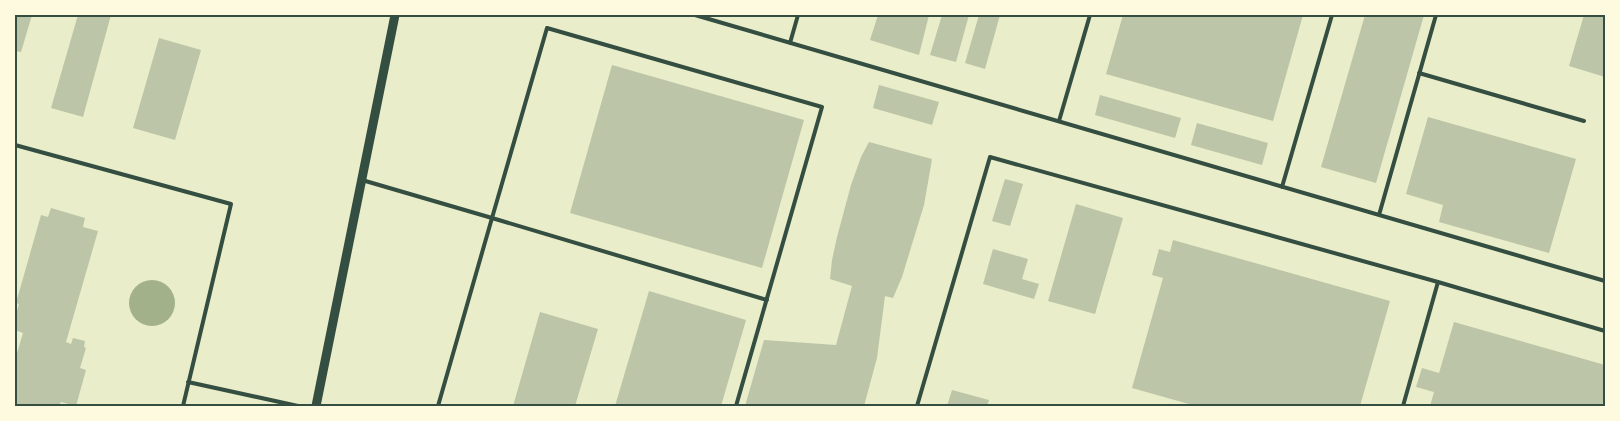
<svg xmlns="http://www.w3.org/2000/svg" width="1620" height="421" font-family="'Nunito Sans',sans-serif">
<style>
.water{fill:#a3b18a}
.building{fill:#bcc5a7}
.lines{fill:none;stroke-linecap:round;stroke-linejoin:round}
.service{stroke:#344e41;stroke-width:4}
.tertiary{stroke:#344e41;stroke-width:9}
.neatline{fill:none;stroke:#344e41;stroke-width:2}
</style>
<rect width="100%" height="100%" fill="#e9edc9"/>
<!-- water -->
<path class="water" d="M129 303a23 23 0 1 1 46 0a23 23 0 1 1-46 0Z"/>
<!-- building -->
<path class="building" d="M15 15H32L21 52 15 51Z
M78 15H111L83 117 51 108Z
M878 15H929L919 55 870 40Z
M942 15H969L956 62 930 55Z
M979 15H1000L985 69 965 63Z
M1123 15H1303L1273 121 1106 74Z
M1365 15H1424L1376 183 1321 167Z
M1584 15H1605V77L1569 66Z
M159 38 201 50 175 140 133 128Z
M612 65 804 120 762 268 570 213Z
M879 85 939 102 932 125 873 108Z
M1100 95 1181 118 1175 138 1095 115Z
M1428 117 1576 159 1549 253 1439 222 1443 205 1406 194Z
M1197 123 1268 143 1262 165 1191 145Z
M869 142 932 159 931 165 924 205 902 277 893 298 885 296 877 358 864 406H745L764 340 836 345 852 286 830 279 832 260 837 237 851 185 861 157Z
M1005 179 1023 184 1010 226 992 221Z
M1076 204 1123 218 1095 314 1048 301Z
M51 208 85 218 83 227 98 231 66 342 71 344 73 338 85 341 84 347 86 348 80 368 86 370 76 406 61 402 59 406H15V353H17L23 333 15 330V317L19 304 16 303 41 215 48 217Z
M1173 240 1390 301 1360 406H1196L1132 388 1163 278 1152 275 1159 249 1170 252Z
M993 249 1028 259 1022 279 1039 284 1034 299 983 284Z
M649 291 746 320 721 406H615Z
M540 312 598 329 575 406H513Z
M1454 322 1605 365V406H1430L1434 392 1416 387 1422 368 1439 373Z
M952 390 989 400 987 406H947Z"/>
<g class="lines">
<!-- service -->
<path class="service" d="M695 15 1605 281
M790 43 798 15
M1419 73 1584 121
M1059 121 1090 15
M15 145 231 204 183 406
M362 180 492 218 438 406
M1282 187 1332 15
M1379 215 1436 15
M1438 282 1605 331
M188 382 298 406
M736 406 822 107 547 28 492 218 767 300
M917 406 990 157 1438 282 1403 406"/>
<!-- tertiary -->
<path class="tertiary" d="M316 406 395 15"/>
</g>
<!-- border -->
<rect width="1620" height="421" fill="none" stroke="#fefae0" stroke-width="32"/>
<rect x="16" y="16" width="1588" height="389" class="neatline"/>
</svg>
